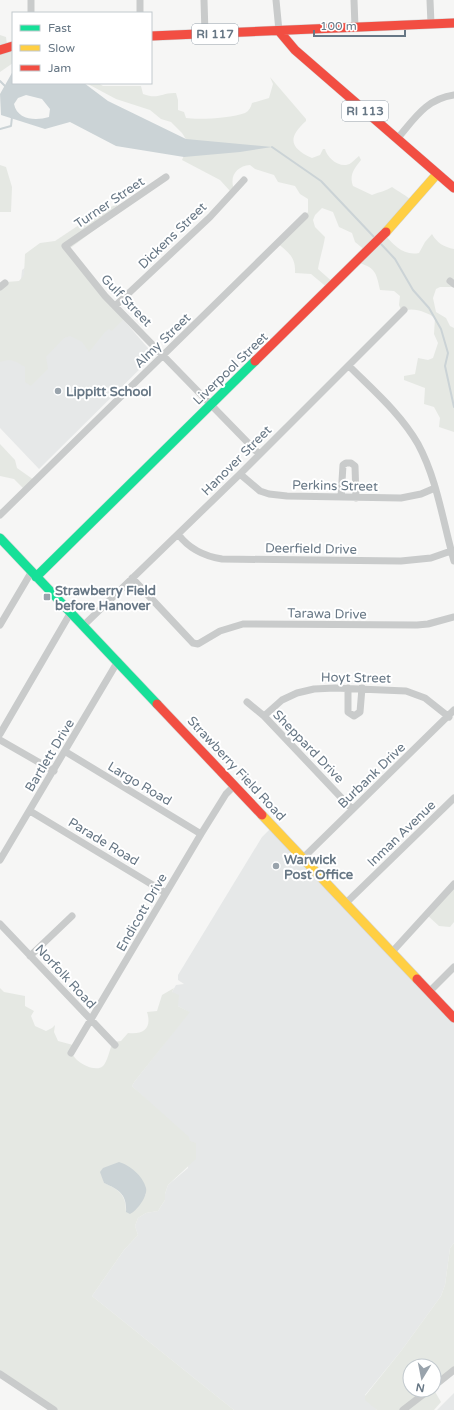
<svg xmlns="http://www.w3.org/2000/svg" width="454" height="1410" font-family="'Varela Round',sans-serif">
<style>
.built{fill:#e6e8e8}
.green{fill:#e5e8e3;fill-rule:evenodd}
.water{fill:#cbd3d6;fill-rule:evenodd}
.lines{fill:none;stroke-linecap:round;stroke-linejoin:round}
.stream{stroke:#cbd3d6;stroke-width:2}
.fast-casing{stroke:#d3d4d5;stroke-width:10}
.slow-casing{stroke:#d3d4d5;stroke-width:10}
.jam-casing{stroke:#d3d4d5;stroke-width:10}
.street{stroke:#c9cbcb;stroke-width:7}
.fast{stroke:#16e098;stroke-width:9}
.slow{stroke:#ffcf43;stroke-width:9}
.jam{stroke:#f24e42;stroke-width:9}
.poi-dot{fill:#99a3ac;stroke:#fff;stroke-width:1.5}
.labels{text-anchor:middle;stroke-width:4;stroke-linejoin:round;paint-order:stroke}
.shield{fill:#fff;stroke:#95a0aa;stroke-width:1}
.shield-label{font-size:12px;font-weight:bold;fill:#677785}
.street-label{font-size:13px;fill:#677785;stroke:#fff}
.poi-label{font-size:13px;font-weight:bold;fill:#677785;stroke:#fff;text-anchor:start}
</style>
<rect width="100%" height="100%" fill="#f6f6f5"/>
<!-- built -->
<path class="built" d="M56 242 154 355 39 469 0 428V294L21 280 22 270Z
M273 826 454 1018V1243L450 1248 445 1285 441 1296 401 1351 365 1395 377 1410H234L92 1296 124 1250 138 1235 135 1226 138 1218 146 1213 158 1211 165 1200V1194L168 1185 188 1168 190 1141 132 1086 135 1081 189 1012 178 1006 172 992 176 985 184 984 178 980V975L262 837Z
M454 1393V1410H437Z"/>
<!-- green -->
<path class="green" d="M0 35 6 37 7 45H13V63L0 72Z
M270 77 306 119V121C287 138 290 148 312 158L320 155 323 149H325C327 158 341 170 351 163 354 161 356 158 359 156L361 160C354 169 349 175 353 186L372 195C379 192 386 191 392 187 399 192 406 195 412 201L385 235C394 245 403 256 419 253L425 242 432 234C437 243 444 247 454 249V287H440L436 289 433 298 436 312 446 318 450 326 454 328V432L439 427 440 418 434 407 424 404 425 388 404 380V376L415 374 418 358 428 360 433 358 438 343 434 334 435 318C427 312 411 306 402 312L399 305 400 296 394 291 380 290C376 271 375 268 357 262L366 251 355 242 352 233 339 227 333 212 322 208 315 215 313 220 315 227 325 237C323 249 320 257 318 269L335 284 329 289 311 274 295 273C296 257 288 252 277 243L308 212V199L300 194 295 186 278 182 274 175 255 169 250 165C237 166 229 176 234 189L230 191 220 180 182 160 189 144 182 133 171 122 161 119 150 110 116 99 86 83H98L103 86H141L143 94C159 100 162 92 176 93L178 100V110L184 112 186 118C199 120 232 118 245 113 249 111 251 107 252 103L269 98 273 84Z
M0 165 6 167 12 187 11 212H0Z
M117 205 120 211 69 249 125 318 112 331 109 329 105 332 89 352 82 342 70 336 64 338 46 357 48 369 31 386 25 382V367C15 361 11 358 0 362V286L6 282 19 281 24 275 25 254 40 243 55 241 79 225 84 215C96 214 105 208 117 205Z
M0 444 15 460 17 468 34 480 25 490 14 479 0 476Z
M454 883V922L450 927 439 926 427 915Z
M0 988 4 992 25 996V1006L34 1011 31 1016 35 1026 46 1031 52 1028 55 1025 54 1032 58 1041 73 1045C73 1048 72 1052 73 1055 77 1063 96 1073 103 1066 107 1063 110 1048 113 1042L121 1041 128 1033C144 1035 152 1028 147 1012L157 1011 162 995 174 988 172 992 179 995 178 1006 190 1012 135 1081 132 1086 189 1137 190 1141 196 1143V1159L168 1185 165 1194V1200L158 1211 146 1213 138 1218 135 1226 138 1235 124 1250 92 1296 234 1410H56L0 1373ZM103 1177 146 1194 126 1212C126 1195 120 1190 104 1183Z
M454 1243V1371L434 1386V1366H410V1390H434L441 1402 434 1410H377L365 1400V1396L401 1351 441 1296 445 1285 450 1248Z"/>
<!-- water -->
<path class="water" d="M13 71V83H84L108 101 186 139 272 147 240 152 184 157 116 146 70 122 45 129 1 115 0 94ZM26 95 42 99 50 109 49 117C36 121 17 120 14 104L18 98Z
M119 1162C130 1165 143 1176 146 1188 148 1196 137 1211 130 1214L126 1212C127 1195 120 1190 104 1183L100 1172 103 1168Z"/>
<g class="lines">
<!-- stream -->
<path class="stream" d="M0 81 5 86
M0 129 11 126 12 117
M272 147 321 181 374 237
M381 244 395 259 413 290 429 308 441 329 448 353 445 366 454 407"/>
<!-- fast casing -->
<g class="fast-casing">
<path id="fast" d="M0 538 157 704
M36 577 255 361"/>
</g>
<!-- slow casing -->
<g class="slow-casing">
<path id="slow" d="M386 232 437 174
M262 815 417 979"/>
</g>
<!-- jam casing -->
<g class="jam-casing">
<path id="jam" d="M279 31 295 50 454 188
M151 36 454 23
M0 50 13 46
M255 361 386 232
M157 704 262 815
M417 979 454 1018"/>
</g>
<!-- street -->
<path class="street" d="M31 0V13
M140 0V13
M204 0 205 34
M276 0 279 31
M354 0 355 27
M430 0 431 24
M397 139C415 118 426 99 454 95
M166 177 65 246 105 296 259 454
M450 281 454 284
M0 287 5 283
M115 306 210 217 244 180
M349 366C373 390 401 414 418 444 437 479 443 522 454 561
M240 474 260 491 269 494 287 496 401 498 421 494 435 488
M341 497 343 465 346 463H351L355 466 356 498
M0 515 305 216
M178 534C189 549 203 556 222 559L401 561 431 558 451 551
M132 578 193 643 198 644 220 631 243 624 417 625 428 624 454 617
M0 625 32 571
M83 626 240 474 404 310
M348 688V712L354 716 360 712 362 688
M247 702 264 716 352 809
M264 716 282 700 297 693 314 689 335 688 406 691 425 698 449 717
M0 734 71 612
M0 740 54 771
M66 752 201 834
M30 811 166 893
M304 857 454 710
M0 860 118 661
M347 902 454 798
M0 924 115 1045
M392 952 454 884
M30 956 72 916
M429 992 454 967
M71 1053 201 834 226 794 235 785
M0 1374 54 1410
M434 1386 454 1370
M403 1410 429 1390"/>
<!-- fast -->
<use href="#fast" class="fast"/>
<!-- slow -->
<use href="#slow" class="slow"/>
<!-- jam -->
<use href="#jam" class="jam"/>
</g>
<!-- markers -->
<g class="poi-dot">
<circle cx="58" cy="391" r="4"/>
<rect x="43" y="593" width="8" height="8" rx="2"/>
<circle cx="276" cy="866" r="4"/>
</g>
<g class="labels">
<!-- shield labels -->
<g class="shield">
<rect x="192" y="24" width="46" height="20" rx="3"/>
<rect x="342" y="101" width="46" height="20" rx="3"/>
</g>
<g class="shield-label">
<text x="215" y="38">RI 117</text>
<text x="365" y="115">RI 113</text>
</g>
<!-- street labels -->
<g class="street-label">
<text transform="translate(109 202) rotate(-34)" y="5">Turner Street</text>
<text transform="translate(172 235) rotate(-44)" y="5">Dickens Street</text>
<text transform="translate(127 300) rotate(46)" y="5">Gulf Street</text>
<text transform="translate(162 340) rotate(-44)" y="5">Almy Street</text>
<text transform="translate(230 368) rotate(-44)" y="5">Liverpool Street</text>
<text transform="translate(236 460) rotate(-45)" y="5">Hanover Street</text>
<text transform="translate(335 485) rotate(1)" y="5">Perkins Street</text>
<text transform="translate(311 548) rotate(1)" y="5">Deerfield Drive</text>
<text transform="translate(327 613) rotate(1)" y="5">Tarawa Drive</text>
<text transform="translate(356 677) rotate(1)" y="5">Hoyt Street</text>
<text transform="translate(309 746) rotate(46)" y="5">Sheppard Drive</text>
<text transform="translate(49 755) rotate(-59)" y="5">Bartlett Drive</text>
<text transform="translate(237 768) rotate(47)" y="5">Strawberry Field Road</text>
<text transform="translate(371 775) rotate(-44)" y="5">Burbank Drive</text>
<text transform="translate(140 783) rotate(31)" y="5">Largo Road</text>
<text transform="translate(401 833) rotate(-44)" y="5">Inman Avenue</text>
<text transform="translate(104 841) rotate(31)" y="5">Parade Road</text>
<text transform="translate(141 912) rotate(-60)" y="5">Endicott Drive</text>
<text transform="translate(66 976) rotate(47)" y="5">Norfolk Road</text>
</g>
<!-- poi labels -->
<g class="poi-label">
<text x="66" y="396">Lippitt School</text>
<text x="55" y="595">Strawberry Field<tspan x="55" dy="15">before Hanover</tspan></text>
<text x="284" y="864">Warwick<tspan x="284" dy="15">Post Office</tspan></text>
</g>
</g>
<!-- legend -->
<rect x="12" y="12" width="140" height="72" fill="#ffffff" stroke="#c2c9ce"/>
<rect x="20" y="25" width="20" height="6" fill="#16e098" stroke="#c2c9ce"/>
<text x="48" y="32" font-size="12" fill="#677785">Fast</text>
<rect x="20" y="45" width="20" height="6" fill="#ffcf43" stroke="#c2c9ce"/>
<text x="48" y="52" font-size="12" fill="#677785">Slow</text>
<rect x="20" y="65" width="20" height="6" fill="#f24e42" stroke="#c2c9ce"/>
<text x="48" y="72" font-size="12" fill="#677785">Jam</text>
<!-- north arrow -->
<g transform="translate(422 1378) rotate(190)"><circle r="19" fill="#ffffff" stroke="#c2c9ce"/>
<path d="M0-3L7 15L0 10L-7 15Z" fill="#99a3ac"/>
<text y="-6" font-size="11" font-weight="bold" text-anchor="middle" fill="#677785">N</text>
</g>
<!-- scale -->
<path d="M314 30v6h91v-6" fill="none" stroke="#677785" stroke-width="2"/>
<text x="320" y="30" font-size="12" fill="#677785" stroke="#ffffff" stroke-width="3" paint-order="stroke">100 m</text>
</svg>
